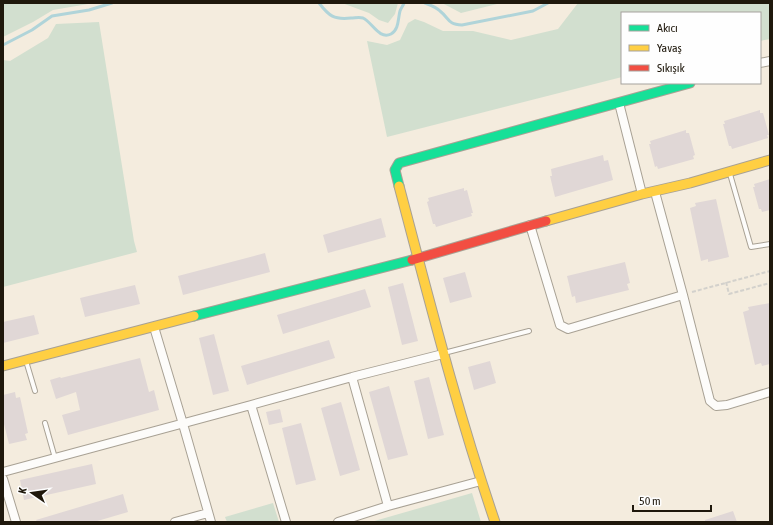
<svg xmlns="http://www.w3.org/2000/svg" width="773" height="525" font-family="'Asap Condensed',sans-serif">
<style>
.green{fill:#d2dfcf}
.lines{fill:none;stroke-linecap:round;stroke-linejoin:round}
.stream{stroke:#b0d4d9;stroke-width:3}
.building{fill:#e0d7d6}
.lane-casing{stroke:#a8a194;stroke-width:6}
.street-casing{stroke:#a8a194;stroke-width:10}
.fast-casing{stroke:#a8a194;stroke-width:11}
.slow-casing{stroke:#a8a194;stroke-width:11}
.jam-casing{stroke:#a8a194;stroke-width:11}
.path{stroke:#d3d1cc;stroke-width:2;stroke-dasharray:4 2;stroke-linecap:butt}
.lane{stroke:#fdfcfa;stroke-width:4}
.street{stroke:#fdfcfa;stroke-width:8}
.fast{stroke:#16e098;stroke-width:9}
.slow{stroke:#ffcf43;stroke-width:9}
.jam{stroke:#f24e42;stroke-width:9}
</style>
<rect width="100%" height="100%" fill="#f4ecde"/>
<!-- green -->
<path class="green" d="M3 3H94L53 10 33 22 3 37Z
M342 3H398L395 14 388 23 379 20 369 13Z
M442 3H501L461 13Z
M578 3H770V39L760 41V13H622V77L387 137 367 41 387 45 400 40 408 23 415 19 424 22 443 31H473L511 40 558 29Z
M99 22 134 241 137 252 3 287V60L10 61 48 38 56 24Z
M472 493 481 522H371Z
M273 503 279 522H227L225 517Z"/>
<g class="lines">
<!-- stream -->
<path class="stream" d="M319 3C329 16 334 20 351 18 355 18 359 17 363 18 372 22 379 40 391 34 399 30 398 18 400 11 401 8 403 6 404 3
M425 3C430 5 436 7 440 11 450 19 447 24 462 25L533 11 548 3
M3 45 32 30 52 16 89 10 112 3"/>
</g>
<!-- building -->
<path class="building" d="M760 110V113H763L769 135H767L768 138 732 149 731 146H729L723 124H725L724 121Z
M686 130V133H689L695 155 693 156 694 159 658 169 657 166 655 167 649 144H651L650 141Z
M603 155 604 161 608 160 613 180 555 197 550 176H552L551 169Z
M770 179V210L762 212 761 209H759L753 187H755L754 184Z
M464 188V191L467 190 473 213H471L472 216 436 227 435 224H433L427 202 429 201 428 198Z
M716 199 729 257 708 262V259L701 261 690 208 696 206 695 203Z
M381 218 386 237 328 253 323 235Z
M265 253 270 272 183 295 178 276Z
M625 262 630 283 627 284 629 290 576 303 575 296 572 297 567 276Z
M465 272 472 297 450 303 443 278Z
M403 283 418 341 402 345 388 287Z
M135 285 140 304 85 317 80 298Z
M365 289 371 307 283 334 277 315Z
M770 303V364L762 366 761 363 755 365 743 312 749 310 748 307Z
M34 315 39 334 3 343V322Z
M214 334 229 391 213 395 199 338Z
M329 340 335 358 247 385 241 366Z
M140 358 149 392 154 390 159 410 68 435 62 415 80 410 76 392 56 399 50 380 60 377 61 378Z
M490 361 496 383 474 390 468 367Z
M429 377 444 435 428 439 414 381Z
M389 386 408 455 388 460 369 392Z
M15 392 16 398 20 397 28 433 25 434 27 440 9 444 3 420V395Z
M341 402 360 470 340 476 321 408Z
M280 409 283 422 269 425 266 412Z
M301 423 316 480 296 485 282 428Z
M92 464 96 484 24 500 20 480Z
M123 494 128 512 94 522H37L36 520Z
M733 511 737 522H705V520Z"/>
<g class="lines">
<!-- lane casing -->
<g class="lane-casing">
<path id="lane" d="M730 174 751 247 770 244
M444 353 529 331
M26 361 35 391
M45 423 55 458"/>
</g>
<!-- street casing -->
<g class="street-casing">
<path id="street" d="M760 63 770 61
M619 103 642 194
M655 192 683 295 710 401 716 406 727 405 770 392
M530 225 560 325 568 329 683 295
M154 327 183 424 211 522
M352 377 388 506
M251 405 286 522
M3 472 251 405 352 377 443 354
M3 479 16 522
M175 522 208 513
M338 522 388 506 481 481"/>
</g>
<!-- fast casing -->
<g class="fast-casing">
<path id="fast" d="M399 186 395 170 399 163 690 83
M194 316 412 260"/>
</g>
<!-- slow casing -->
<g class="slow-casing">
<path id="slow" d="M399 186C429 299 457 411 495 522
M546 221 642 194 690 183 770 160
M3 366 194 316"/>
</g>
<!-- jam casing -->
<g class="jam-casing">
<path id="jam" d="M412 260 546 221"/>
</g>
<!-- path -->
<path class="path" d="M726 282 729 294 770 283
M692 292 770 271"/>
<!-- lane -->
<use href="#lane" class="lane"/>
<!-- street -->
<use href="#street" class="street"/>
<!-- fast -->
<use href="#fast" class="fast"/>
<!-- slow -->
<use href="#slow" class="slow"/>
<!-- jam -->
<use href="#jam" class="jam"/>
</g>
<!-- border -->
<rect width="773" height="525" fill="none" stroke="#1f180c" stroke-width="8"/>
<!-- legend -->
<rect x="621" y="12" width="140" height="72" fill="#fefefe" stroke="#a5a29d"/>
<rect x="629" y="25" width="20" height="6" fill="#16e098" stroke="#a5a29d"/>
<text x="657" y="32" font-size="12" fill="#1f180c">Akıcı</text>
<rect x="629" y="45" width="20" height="6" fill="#ffcf43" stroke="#a5a29d"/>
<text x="657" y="52" font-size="12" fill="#1f180c">Yavaş</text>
<rect x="629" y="65" width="20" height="6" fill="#f24e42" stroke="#a5a29d"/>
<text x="657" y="72" font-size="12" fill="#1f180c">Sıkışık</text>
<!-- north arrow -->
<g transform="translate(32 493) rotate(283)" stroke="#fefefe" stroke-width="3" paint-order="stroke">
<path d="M0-3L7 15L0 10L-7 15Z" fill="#1f180c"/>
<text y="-6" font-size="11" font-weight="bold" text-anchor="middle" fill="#1f180c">K</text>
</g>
<!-- scale -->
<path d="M633 505v6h78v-6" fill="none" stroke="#1f180c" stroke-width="2"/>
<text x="639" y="505" font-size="12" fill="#1f180c" stroke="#fefefe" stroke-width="3" paint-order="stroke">50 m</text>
</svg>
